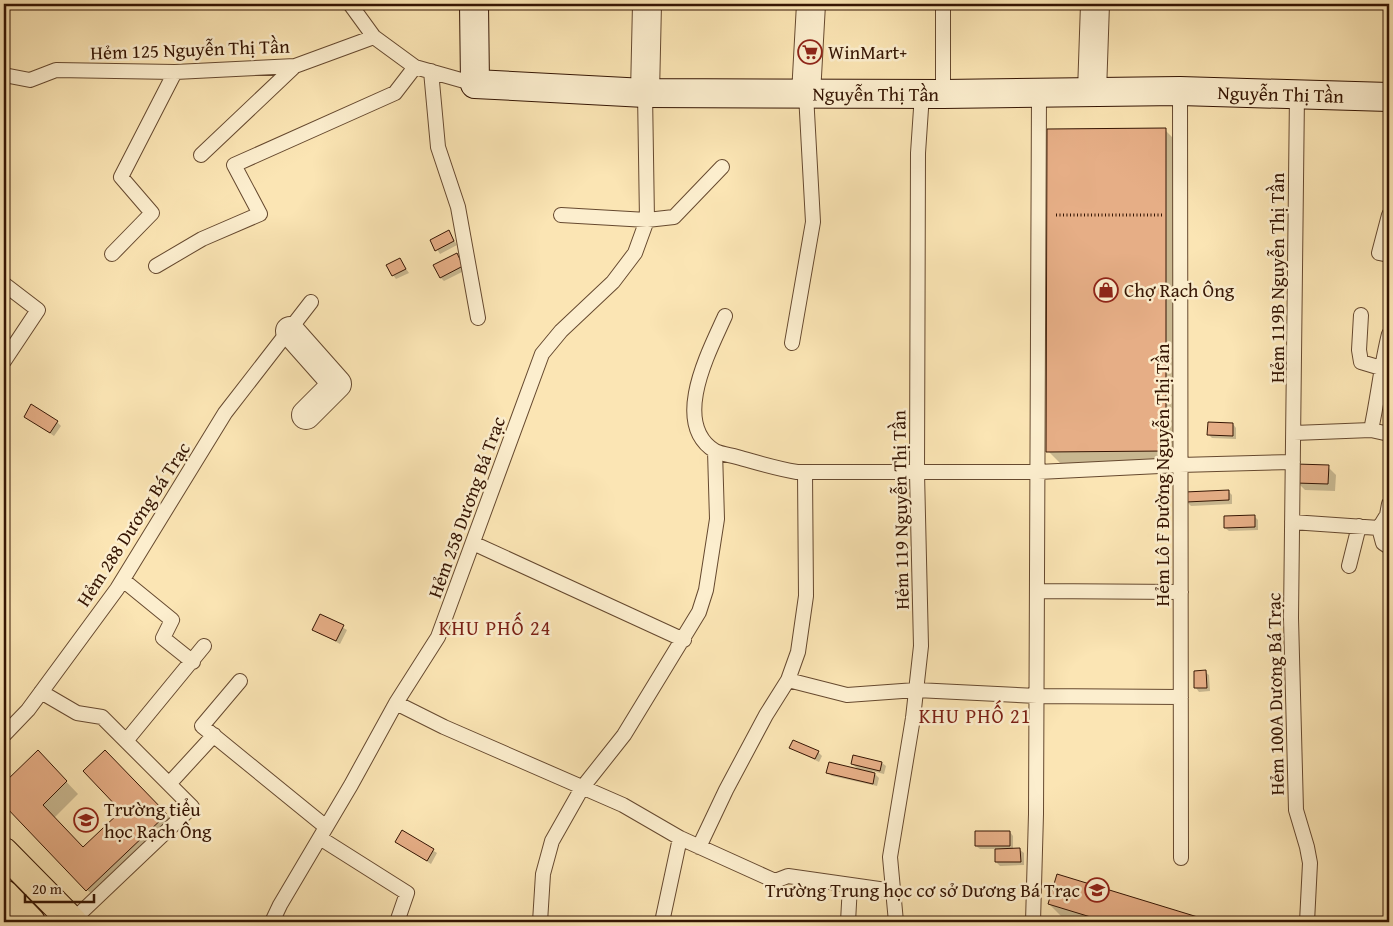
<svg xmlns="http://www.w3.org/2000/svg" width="1393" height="926" font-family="'Gentium Book Plus',serif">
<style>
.shadow{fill:#0003}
.building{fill:#e6ae86;stroke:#351503}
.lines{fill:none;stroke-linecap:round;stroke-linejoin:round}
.lane-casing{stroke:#66492f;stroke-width:16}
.street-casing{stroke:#66492f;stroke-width:30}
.secondary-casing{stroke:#351503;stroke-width:30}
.primary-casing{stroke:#351503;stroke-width:30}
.path{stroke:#351503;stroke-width:3;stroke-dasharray:1 2.5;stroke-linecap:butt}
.lane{stroke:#fceece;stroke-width:14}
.street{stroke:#fceece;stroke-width:28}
.secondary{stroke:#fceece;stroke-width:28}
.primary{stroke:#fbe5b4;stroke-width:28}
.labels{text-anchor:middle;stroke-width:5;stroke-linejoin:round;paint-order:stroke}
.street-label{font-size:19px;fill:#351503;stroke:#fceece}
.poi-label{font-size:19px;fill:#351503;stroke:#fceece;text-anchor:start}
.neighbourhood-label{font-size:20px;letter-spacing:1px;fill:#7a1f14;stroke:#fceece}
</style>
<rect width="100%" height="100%" fill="#fbe5b4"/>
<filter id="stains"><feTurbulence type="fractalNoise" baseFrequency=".004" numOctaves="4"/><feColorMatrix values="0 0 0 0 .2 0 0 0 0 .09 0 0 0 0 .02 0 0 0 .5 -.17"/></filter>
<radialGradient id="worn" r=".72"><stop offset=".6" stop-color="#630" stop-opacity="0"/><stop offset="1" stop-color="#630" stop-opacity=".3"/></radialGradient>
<!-- shadow -->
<path class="shadow" d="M1165 130 1181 146V466L1064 467 1048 451Z
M449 232 457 245 440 254 431 240Z
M457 254 466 270 444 281 441 278Z
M400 260 409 273 396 279 393 275Z
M25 416 57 422 61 426 54 436Z
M1233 424 1236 428V439L1212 438 1209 435Z
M1328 467 1336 475 1335 491 1305 490 1297 482Z
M1228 491 1232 495V504L1191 506 1187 502Z
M1254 516 1258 520V530L1229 531 1225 528Z
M321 615 347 630 340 644 314 630Z
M1205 672 1209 675 1210 691 1199 692 1196 688Z
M791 748 818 752 822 756 819 762Z
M38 752 78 794 54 818 83 848 123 811 118 764 178 826 99 902 4 803V785Z
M882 763 886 766 884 774 872 771 879 778 877 786 832 776 828 773 859 770 852 764Z
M402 831 437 853 431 864 396 842Z
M1010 832 1013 836V850H1020L1024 853V865L1000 866 996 862V849H980L976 846Z
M1058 876 1210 922H1082L1061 916 1049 904Z"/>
<!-- building -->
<path class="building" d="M1166 128V451L1046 452 1047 129Z
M449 230 454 241 435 251 430 240Z
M457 253 463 266 440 278 433 265Z
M400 258 406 269 392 276 386 265Z
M31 404 58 421 50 433 24 417Z
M1208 422 1233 423V436L1207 435Z
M1296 464 1329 465 1328 484 1296 483Z
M1229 490V500L1186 502 1185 492Z
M1255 515V527L1224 528V516Z
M320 614 344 625 336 641 312 630Z
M1206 670 1207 688H1194V671Z
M793 740 819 751 815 759 789 748Z
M38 750 67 781 43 805 83 847 121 811 83 771 105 750 167 814 86 891 4 805V783Z
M853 755 882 762 880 771 851 764Z
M829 762 875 773 873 784 826 773Z
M402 830 434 849 427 861 395 842Z
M975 831H1010V846H975Z
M1020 848 1021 862H995V849Z
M1057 874 1214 922H1107L1048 904Z"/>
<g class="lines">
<!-- lane casing -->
<g class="lane-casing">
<path id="lane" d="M350 4 374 37 415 67 475 84
M431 71 438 147 458 207 478 318
M4 75 30 80 56 70 175 72 295 66 374 37
M1180 91 1181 858
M943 94V4
M1297 94 1291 618 1296 810 1307 847 1310 863 1307 922
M201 155 295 66
M561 215 647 220 674 217 722 167
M1389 215 1379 253 1389 255
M112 254 152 213 121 177 175 72
M156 266 202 239 260 214 234 165 395 93 415 67
M4 284 38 310 4 361
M1361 315 1359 350 1361 362 1381 368
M725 316C710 350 670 423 715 451 721 454 730 455 737 457 759 463 774 468 797 472H1038L1180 465 1293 462
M792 343 813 222 806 94
M1371 430C1378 398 1381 366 1389 334
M1294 433 1371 430 1389 434
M1292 522 1379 528 1383 543 1389 547
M1379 528 1387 515 1389 504
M475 544 684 640
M1349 566 1359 526
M123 580 172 620 163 638 193 662
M1037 591 1181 592
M788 680 847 695 916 690 1037 696 1181 697
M240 681 202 726 326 827
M41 692 77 713 102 717 192 807 72 921
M396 703 444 727 623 805 680 838 775 881 788 876 893 891
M4 735 28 710 117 589 225 413 311 302
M126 741 204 646
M169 784 214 735
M320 838 407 893 397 922
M699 847 726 790 766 715 788 680 798 652 806 596 805 472
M272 922 280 905 351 785 396 703 438 637 542 354 561 331 613 282 635 253 647 220 645 93
M540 922 543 874 552 841 582 788 624 735 699 612 706 590 717 519 715 451
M662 922 680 838
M848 922 850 885
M896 922 890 857 913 718 921 646 917 473 918 153 922 94
M1033 922 1036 814 1039 93"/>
</g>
<!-- street casing -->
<g class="street-casing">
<path id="street" d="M1092 92 1095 4
M645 93 647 4
M806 94 811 4
M290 331 337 384 306 415"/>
</g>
<!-- secondary casing -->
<g class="secondary-casing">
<g id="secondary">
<path id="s1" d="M474 4 475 84 645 93 943 94 1180 91 1389 97"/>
</g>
</g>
<!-- primary casing -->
<g class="primary-casing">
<path id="primary" d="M4 852 73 922
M4 894 31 922"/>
</g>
<!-- path -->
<path class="path" d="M1056 215H1162"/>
<!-- lane -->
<use href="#lane" class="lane"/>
<!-- street -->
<use href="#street" class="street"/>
<!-- secondary -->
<use href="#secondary" class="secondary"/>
<!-- primary -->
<use href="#primary" class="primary"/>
</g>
<!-- icons -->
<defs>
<g id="supermarket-ring" transform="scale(1.25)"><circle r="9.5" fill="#fceece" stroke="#8f2418" stroke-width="1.5"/><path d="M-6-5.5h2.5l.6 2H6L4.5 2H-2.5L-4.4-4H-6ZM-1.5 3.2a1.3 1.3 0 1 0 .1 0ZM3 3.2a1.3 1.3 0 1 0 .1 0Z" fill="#8f2418"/></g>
<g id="shop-ring" transform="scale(1.25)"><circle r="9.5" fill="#fceece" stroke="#8f2418" stroke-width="1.5"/><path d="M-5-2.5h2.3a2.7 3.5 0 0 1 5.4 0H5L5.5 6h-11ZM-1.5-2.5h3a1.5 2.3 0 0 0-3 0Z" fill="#8f2418"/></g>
<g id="school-ring" transform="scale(1.25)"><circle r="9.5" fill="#fceece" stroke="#8f2418" stroke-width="1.5"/><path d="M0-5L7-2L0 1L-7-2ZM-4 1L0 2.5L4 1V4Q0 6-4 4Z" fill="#8f2418"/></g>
</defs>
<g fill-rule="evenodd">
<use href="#supermarket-ring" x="810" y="52"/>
<use href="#shop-ring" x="1106" y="290"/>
<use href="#school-ring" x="86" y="820"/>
<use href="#school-ring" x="1097" y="890"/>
</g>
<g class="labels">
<!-- street labels -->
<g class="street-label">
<text transform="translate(190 49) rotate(-2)" y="7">Hẻm 125 Nguyễn Thị Tần</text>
<text dy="7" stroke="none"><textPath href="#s1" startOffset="481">Nguyễn Thị Tần</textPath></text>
<text dy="7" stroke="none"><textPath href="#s1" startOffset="886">Nguyễn Thị Tần</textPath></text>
<text transform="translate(1277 278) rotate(-90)" y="7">Hẻm 119B Nguyễn Thị Tần</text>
<text transform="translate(1162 475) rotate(-90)" y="7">Hẻm Lô F Đường Nguyễn Thị Tần</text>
<text transform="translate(466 507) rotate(-70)" y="7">Hẻm 258 Dương Bá Trạc</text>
<text transform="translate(900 510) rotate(-91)" y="7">Hẻm 119 Nguyễn Thị Tần</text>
<text transform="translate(133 524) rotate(-57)" y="7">Hẻm 288 Dương Bá Trạc</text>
<text transform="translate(1275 694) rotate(-91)" y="7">Hẻm 100A Dương Bá Trạc</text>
</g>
<!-- poi labels -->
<g class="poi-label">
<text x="828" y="59">WinMart+</text>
<text x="1124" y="297">Chợ Rạch Ông</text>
<text x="104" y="816">Trường tiểu<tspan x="104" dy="22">học Rạch Ông</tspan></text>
<text x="1080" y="897" text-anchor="end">Trường Trung học cơ sở Dương Bá Trạc</text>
</g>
<!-- neighbourhood labels -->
<g class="neighbourhood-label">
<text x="495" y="635">KHU PHỐ 24</text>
<text x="975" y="723">KHU PHỐ 21</text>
</g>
</g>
<!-- margin -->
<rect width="1393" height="926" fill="none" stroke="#fbe5b4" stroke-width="20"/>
<rect x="5" y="5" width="1383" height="916" fill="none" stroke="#351503" stroke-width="2.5"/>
<rect x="10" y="10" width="1373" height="906" fill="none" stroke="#351503"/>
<!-- scale -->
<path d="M25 894v8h69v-8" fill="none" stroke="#351503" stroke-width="2.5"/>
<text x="32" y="894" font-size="15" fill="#351503" stroke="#fceece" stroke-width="4" paint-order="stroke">20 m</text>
<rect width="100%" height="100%" filter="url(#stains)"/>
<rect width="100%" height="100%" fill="url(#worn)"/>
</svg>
